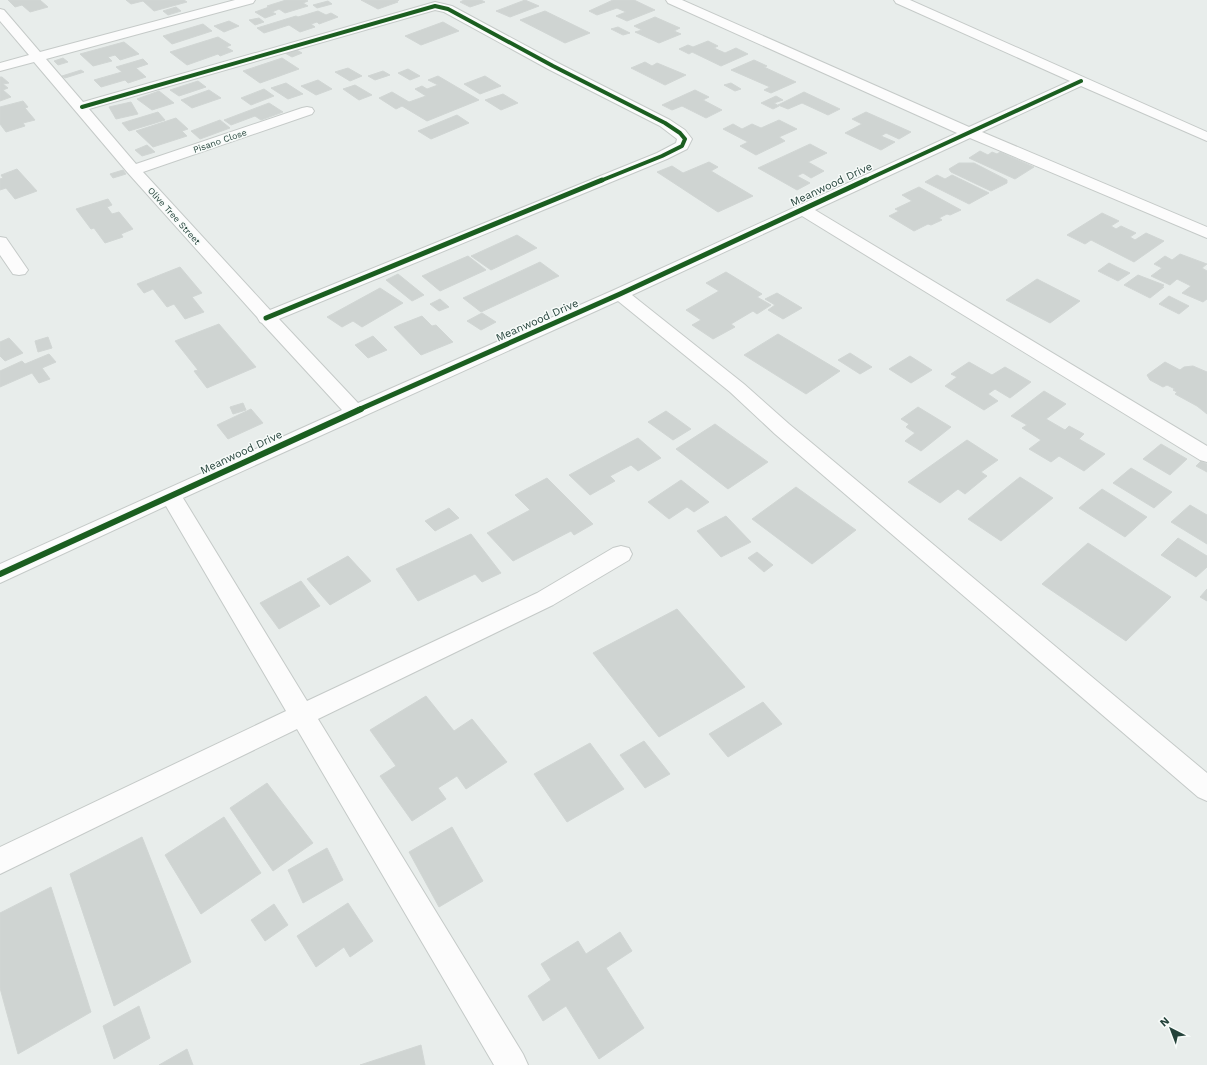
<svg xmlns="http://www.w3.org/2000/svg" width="1207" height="1065" font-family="'Work Sans',sans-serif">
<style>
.building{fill:#cfd4d2;stroke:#d1d6d4}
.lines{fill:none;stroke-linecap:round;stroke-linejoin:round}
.minor-casing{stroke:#c5cac8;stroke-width:2}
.minor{fill:#fcfcfc;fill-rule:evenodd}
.cycleway-far2-casing{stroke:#f7fbf9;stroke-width:5.5}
.cycleway-far1-casing{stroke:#f7fbf9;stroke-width:7}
.cycleway-casing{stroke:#f7fbf9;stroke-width:8}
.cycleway-far2{stroke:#1b5e20;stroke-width:4}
.cycleway-far1{stroke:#1b5e20;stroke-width:5}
.cycleway{stroke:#1b5e20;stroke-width:6}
.labels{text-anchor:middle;stroke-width:3;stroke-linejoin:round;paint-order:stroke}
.far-street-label{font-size:9px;fill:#24423a;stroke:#f7fbf9}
.street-label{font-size:11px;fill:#24423a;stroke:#f7fbf9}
</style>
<rect width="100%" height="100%" fill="#e8edeb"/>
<!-- building -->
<path class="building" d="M8 0H40L48 7 30 12 22 5 15 7Z
M126 0H184L187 2 154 11 143 1 131 4Z
M286 0H306L308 1 303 3 308 6 285 13 279 9 272 12 276 14 265 18 255 12 269 7 267 6Z
M361 0H399L396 1 398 2 378 9Z
M464 0H481L485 2 470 7 460 2Z
M525 0 539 6 510 17 496 11Z
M613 0H634L655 10 627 21 616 16 626 12 617 8 597 15 589 11Z
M328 1 332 4 317 8 313 5Z
M176 7 181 11 168 15 163 11Z
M318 11 326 15 331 13 338 17 319 24 317 22 311 24 315 27 300 32 289 25 264 33 257 28 296 16 298 17Z
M545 11 590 33 565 43 520 20Z
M655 17 680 28 674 31 681 34 659 43 635 32 642 30 634 26Z
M259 18 264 22 255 25 249 20Z
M229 21 239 26 224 32 214 26Z
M443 22 459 31 421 45 405 36Z
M203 24 212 31 172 44 163 36Z
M618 27 630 33 623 35 611 29Z
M218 37 231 45 226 47 233 51 220 56 218 54 187 65 170 52Z
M708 41 718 46 714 48 725 53 736 48 748 54 721 66 692 52 689 54 679 49 688 45 693 47Z
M124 42 139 54 120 60 115 55 108 57 112 61 93 66 80 54Z
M295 49 302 53 292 57 285 53Z
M63 58 68 62 58 65 54 61Z
M282 58 299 69 260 83 243 71Z
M143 59 148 64 136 68 146 77 128 83 125 80 101 87 94 80 122 72 116 67Z
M754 60 767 66 764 67 796 82 771 93 764 90 770 87 731 70Z
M645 62 652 66 657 63 686 75 665 85 631 68Z
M348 68 362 76 350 81 335 72Z
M408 69 420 76 410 80 398 73Z
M81 70 84 72 65 78 62 76Z
M383 71 390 75 375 80 368 76Z
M438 76 479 100 427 121 402 106 396 109 379 98 392 92 409 102 426 96 415 89 422 86 427 89 438 85 428 80Z
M485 76 501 86 480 94 464 84Z
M0 77H2L9 83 3 84 8 88 3 90 11 97 0 101Z
M318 80 332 89 316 95 301 86Z
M198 81 206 87 179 96 170 90Z
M286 83 303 94 288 99 271 88Z
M731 83 741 89 735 91 724 85Z
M355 85 372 95 359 100 343 89Z
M264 89 274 96 251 105 241 98Z
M209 90 221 98 192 108 181 100Z
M695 90 709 97 703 100 722 110 706 118 682 106 672 110 662 105Z
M159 91 174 103 152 110 137 99Z
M804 92 840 109 828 115 802 103 788 109 778 105Z
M503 94 518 103 501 110 485 100Z
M776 96 783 100 774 103 779 106 773 109 761 103Z
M23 101 28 107 25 108 35 120 23 123 25 126 6 132 0 124V107Z
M131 102 138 114 116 119 109 107Z
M269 103 283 112 261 120 255 116 231 125 224 120Z
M158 112 165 120 129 131 122 123Z
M866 112 911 132 899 139 886 133 881 136 895 142 881 150 845 133 862 124 852 119Z
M457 115 469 123 431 139 418 131Z
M176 118 188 129 182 131 187 136 153 147 136 131Z
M220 120 230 128 200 139 191 131Z
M779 120 797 129 779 137 785 141 756 155 740 146 748 142 723 129 733 124 742 129 752 124 761 128Z
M810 144 827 153 808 162 824 171 811 178 803 173 797 176 810 183 797 190 758 168Z
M147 145 155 152 142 156 135 150Z
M980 151 988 155 992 152 997 154 1000 152 1034 167 1015 179 969 158Z
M709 162 718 167 711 171 753 196 718 212 657 172 672 166 683 173Z
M959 163H974L1007 180V183L991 191 951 172 949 169Z
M17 169 37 191 15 199 6 188 0 190V179L3 178 1 175Z
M123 170 126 174 113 178 110 174Z
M937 175 945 179 952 175 989 193 969 204 925 182Z
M919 187 961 210 950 215 947 214 939 218 942 220 931 225 928 224 914 231 889 216 899 211 895 209 912 201 902 195Z
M108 199 112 205 107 207 112 214 119 212 133 229 121 234 123 237 105 243 94 228 91 229 76 209Z
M1102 213 1119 221 1111 226 1116 229 1121 226 1136 233 1130 237 1135 240 1146 233 1164 241 1134 262 1091 240 1085 244 1067 235Z
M517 235 537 248 491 270 471 256Z
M1180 254 1207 264 1202 268 1207 271V299L1203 302 1182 293 1191 286 1177 279 1170 285 1151 276 1162 268 1154 264 1165 256 1172 260Z
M468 256 486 270 440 291 422 276Z
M540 262 559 276 481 312 463 298Z
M1109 263 1119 268 1130 273 1118 281 1098 271Z
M180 267 202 293 192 297 204 312 185 319 174 304 167 307 153 289 144 293 137 284Z
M726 272 762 294 757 297 771 305 757 314 753 311 731 324 735 327 713 339 692 325 701 320 686 310 719 291 706 283Z
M398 274 424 295 412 301 386 280Z
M1138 275 1164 285 1162 287H1164L1150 298 1124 285Z
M1037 279 1080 301 1050 323 1006 300Z
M380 288 403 303 362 327 353 321 342 327 327 317Z
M777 293 802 308 783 319 768 310 775 305 765 299Z
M1169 296 1189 306 1179 314 1159 304Z
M440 299 449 307 439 311 430 304Z
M482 313 496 322 481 330 467 321Z
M422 316 432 326 436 325 453 342 421 355 394 327Z
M219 324 256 367 207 388 194 371 198 370 175 341Z
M778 334 840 371 806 394 744 355Z
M373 336 387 350 368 358 355 345Z
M48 337 52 348 38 352 35 341Z
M9 338 23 353 5 361 0 356V342Z
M850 353 872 367 860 374 838 360Z
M49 354 56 362 42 368 50 379 39 383 32 373 0 387V371L22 361 25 364Z
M910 356 932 370 911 383 889 369Z
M969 362 992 375 1005 367 1031 382 1010 398 995 389 988 394 998 401 984 410 945 386 957 377 951 374Z
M1165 362 1180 370 1184 367 1193 366 1207 372V414L1197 406 1175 394 1177 392 1173 390 1175 389 1167 385 1163 387 1150 380 1147 375Z
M1044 391 1066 404 1046 419 1065 430 1069 426 1084 434 1079 439 1105 454 1084 471 1059 456 1051 462 1029 449 1041 440 1022 428 1027 425 1011 416Z
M243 403 246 410 233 414 230 407Z
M918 407 951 427 921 451 905 441 915 433 906 427 909 424 901 419Z
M251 409 263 423 228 439 217 425Z
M666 411 691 429 673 440 648 422Z
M715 424 768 462 728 489 676 449Z
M638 438 661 458 638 471 631 465 610 476 615 481 590 495 569 475Z
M967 440 998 460 981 472 987 476 965 494 958 489 940 503 908 482Z
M1161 444 1187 459 1170 475 1143 459Z
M1201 461 1207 464V472L1196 466Z
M1131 468 1172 492 1154 508 1113 483Z
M1020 477 1053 498 1001 541 968 519Z
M547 478 593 524 574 535 571 531 513 561 487 533 530 510 515 495Z
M681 480 709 502 694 512 687 507 669 519 648 502Z
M796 487 856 530 812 564 752 519Z
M1102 489 1147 517 1125 537 1079 508Z
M1190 505 1207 515V544L1171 522Z
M449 508 459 518 435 531 425 521Z
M726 516 751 542 721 557 697 531Z
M471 534 501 573 482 582 475 574 418 601 396 569Z
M1178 538 1207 556V567L1196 577 1161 555Z
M1088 543 1171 597 1126 641 1042 584Z
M757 552 773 565 764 572 748 558Z
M348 556 371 581 330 605 307 579Z
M301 581 320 606 279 629 260 603Z
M1207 589V601L1200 597Z
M677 609 745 687 659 737 593 653Z
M426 696 454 731 472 719 507 762 466 789 457 776 438 788 446 799 412 821 380 776 396 766 370 730Z
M763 702 782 724 728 757 709 734Z
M644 741 670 774 645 788 620 755Z
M590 743 624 789 567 822 534 774Z
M267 783 313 843 273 871 230 808Z
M224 817 261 873 201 914 165 855Z
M452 827 483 881 439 907 409 852Z
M142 837 191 962 114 1006 70 874Z
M327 848 343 880 303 903 288 870Z
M51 887 91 1012 18 1054 0 988V913Z
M348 903 373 941 350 957 344 947 316 967 297 936Z
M274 904 288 925 265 941 251 920Z
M620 932 632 951 606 968 644 1028 599 1059 566 1006 543 1021 528 996 551 980 541 964 578 941 586 954Z
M139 1006 150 1038 114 1059 103 1026Z
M421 1045 425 1065H360Z
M187 1049 193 1065H159Z"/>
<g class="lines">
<!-- minor casing -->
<g class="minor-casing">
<path id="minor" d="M235 0H255L253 3 46 59 83 102 435 2 452 6 558 63 670 120 685 130 692 139 687 149 667 159 279 319 358 403 614 290 957 133 668 3 666 0H682L969 127 1070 81 896 3 894 0H910L1207 132V141L1081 86 982 132 1207 227V238L970 138 815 210 1207 446V462L1200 460 802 216 632 295 744 384 789 424 1207 773V801L1198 797 775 434 730 392 618 301 183 498 307 701 537 593 613 548 621 546 629 548 632 554 629 560 553 605 318 719 523 1054 528 1065H494L297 729 0 874V847L286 711 166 506 0 583V564L342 410 262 323 260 322 257 317 128 173 34 62 0 71V63L29 55 0 21V9L4 10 40 52ZM435 10 444 12 548 69 660 126 677 139 676 143 657 153 270 310 143 172 312 114 314 111 312 108 307 107 302 108 136 164 89 109Z
M0 237 6 238 28 270 25 274 19 275 13 274 0 255Z"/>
</g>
<!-- minor -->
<use href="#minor" class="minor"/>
<!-- cycleway-far2 casing -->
<g class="cycleway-far2-casing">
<path id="cycleway-far2" d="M82 107 435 6 448 9 553 66 665 123 680 133 685 139 682 146 662 156 600 181
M864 181 1081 81"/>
</g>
<!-- cycleway-far1 casing -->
<g class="cycleway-far1-casing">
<path id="cycleway-far1" d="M266 318 602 180
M358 410 620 294 866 180"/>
</g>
<!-- cycleway casing -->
<g class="cycleway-casing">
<path id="cycleway" d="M0 574 361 409"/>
</g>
<!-- cycleway-far2 -->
<use href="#cycleway-far2" class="cycleway-far2"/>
<!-- cycleway-far1 -->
<use href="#cycleway-far1" class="cycleway-far1"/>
<!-- cycleway -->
<use href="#cycleway" class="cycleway"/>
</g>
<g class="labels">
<!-- far-street labels -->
<g class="far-street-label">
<text transform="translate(220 141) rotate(-19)" y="3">Pisano Close</text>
<text transform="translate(174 216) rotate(48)" y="3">Olive Tree Street</text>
</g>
<!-- street labels -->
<g class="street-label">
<text transform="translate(831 184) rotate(-25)" y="4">Meanwood Drive</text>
<text transform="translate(537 320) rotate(-24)" y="4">Meanwood Drive</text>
<text transform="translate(241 452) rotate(-25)" y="4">Meanwood Drive</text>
</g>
</g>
<!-- north arrow -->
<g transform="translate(1171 1029) rotate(318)" stroke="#f7fbf9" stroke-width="3" paint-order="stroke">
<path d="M0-3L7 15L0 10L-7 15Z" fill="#24423a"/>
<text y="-6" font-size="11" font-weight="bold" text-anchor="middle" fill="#24423a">N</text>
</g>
</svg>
